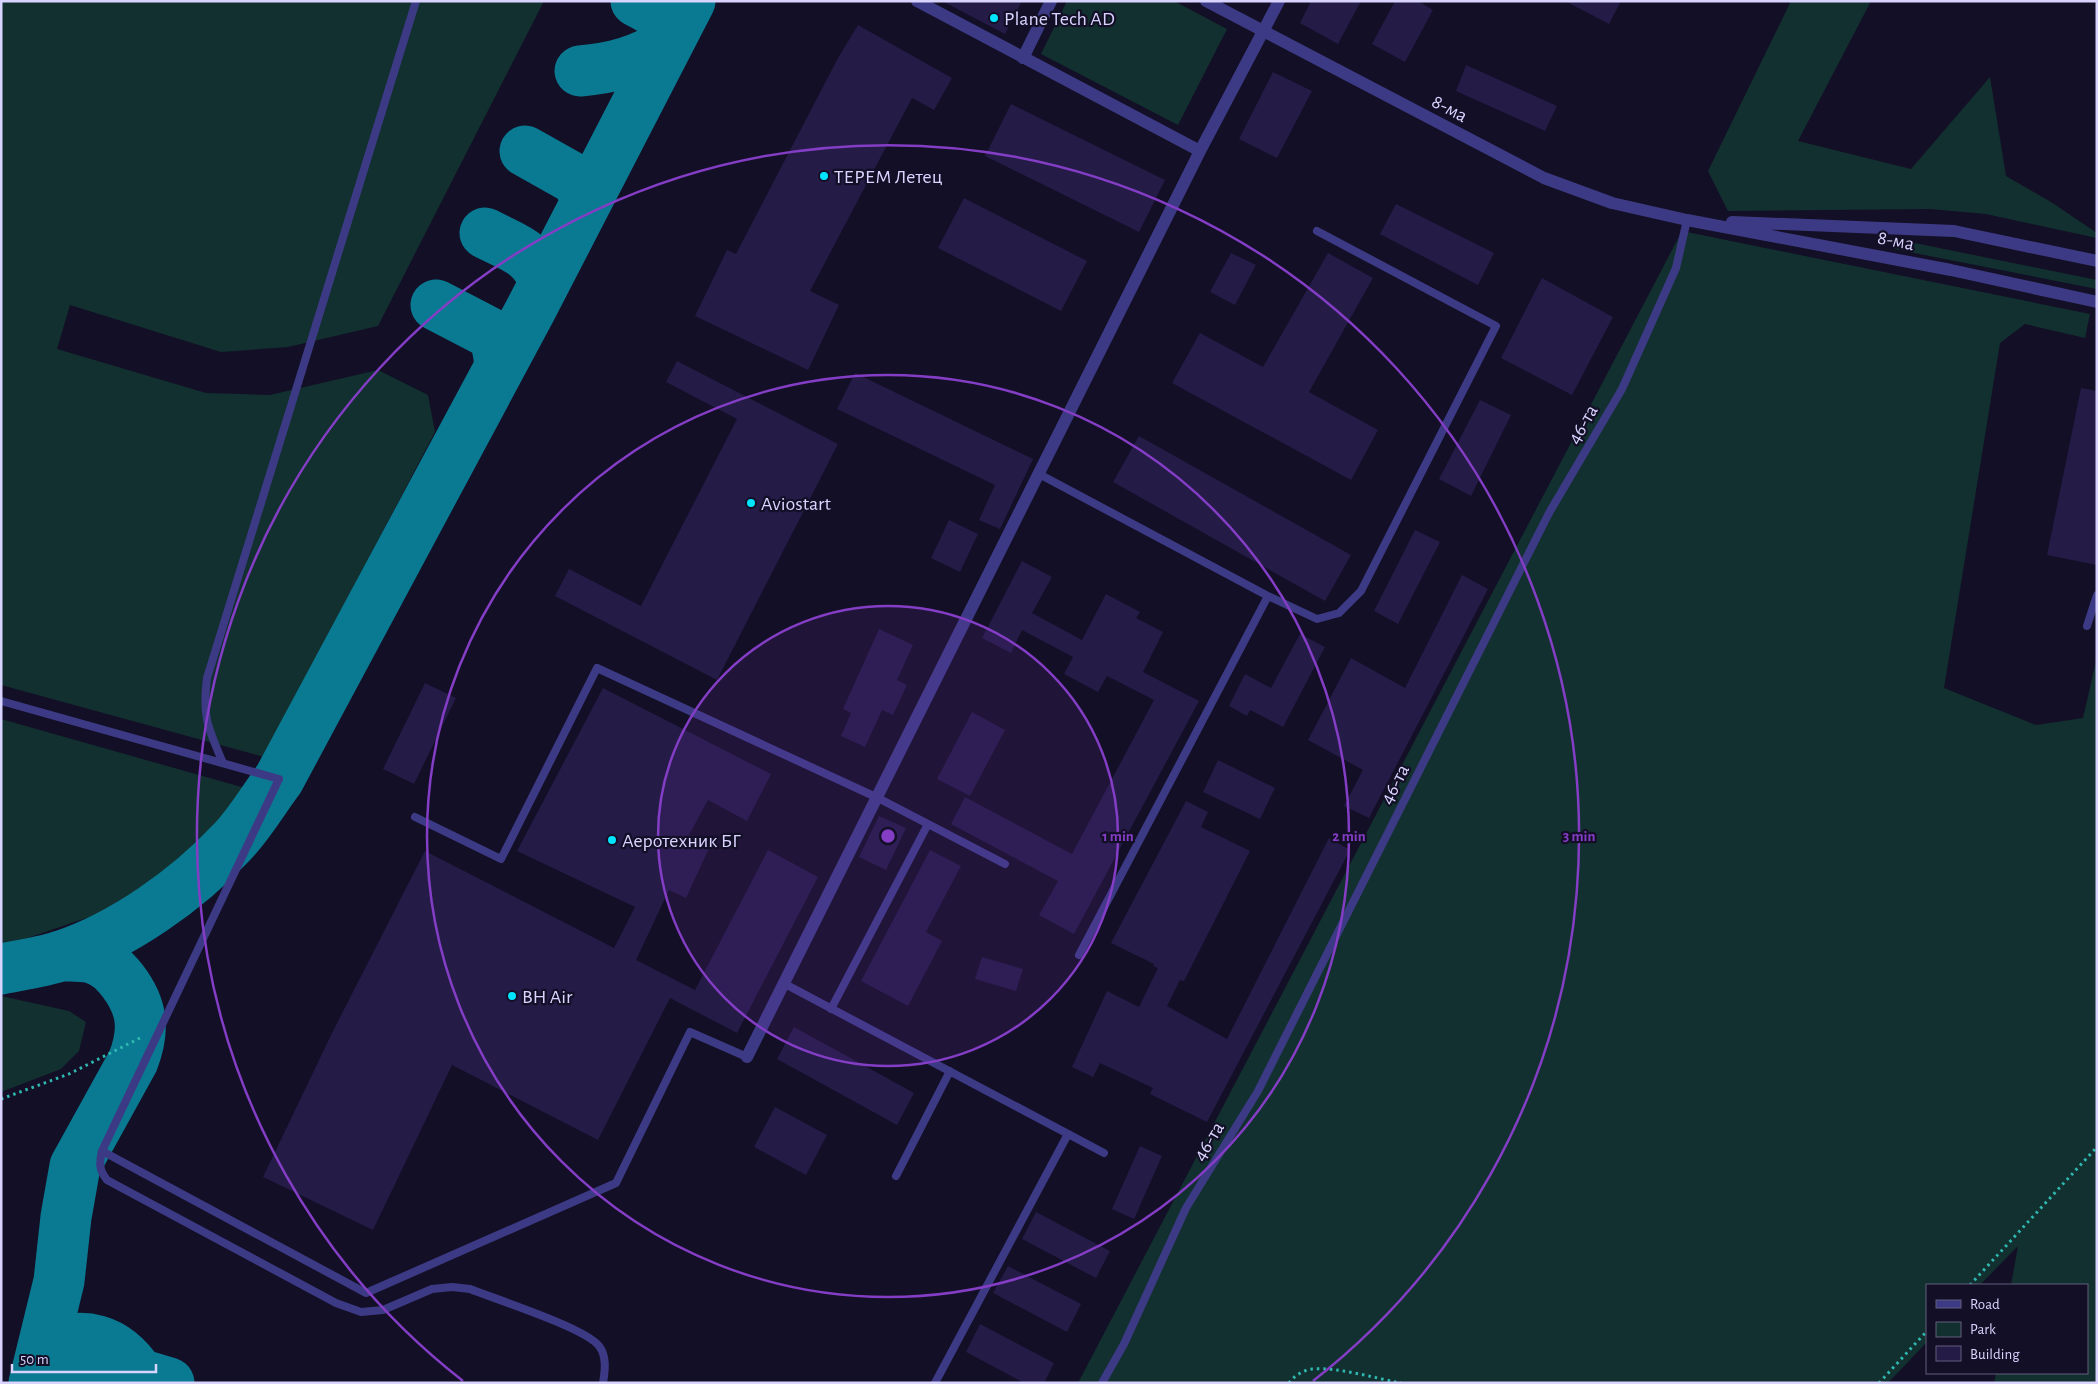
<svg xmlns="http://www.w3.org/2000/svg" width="2098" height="1384" font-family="'Alegreya Sans',sans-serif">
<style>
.green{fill:#12302f}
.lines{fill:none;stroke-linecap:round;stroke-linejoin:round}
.taxiway{stroke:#0a7a92;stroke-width:51}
.building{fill:#241b47}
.path{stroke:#2fb8b0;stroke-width:3;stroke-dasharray:2.5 4;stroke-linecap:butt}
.lane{stroke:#3d3a85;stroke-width:8}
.street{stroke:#3d3a85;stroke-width:12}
.ring{fill:none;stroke:#843dc5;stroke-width:2.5}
.poi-dot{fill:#00e5ff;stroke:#130f26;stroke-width:2}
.labels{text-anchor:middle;stroke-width:4.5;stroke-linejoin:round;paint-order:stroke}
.poi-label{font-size:20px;fill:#d9d4ff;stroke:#130f26;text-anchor:start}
.street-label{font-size:20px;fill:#d9d4ff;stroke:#130f26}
.centre{fill:#843dc5;stroke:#130f26;stroke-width:2.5}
.ring-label{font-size:15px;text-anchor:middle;font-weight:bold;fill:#843dc5;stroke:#130f26;stroke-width:4.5;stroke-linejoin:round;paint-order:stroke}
</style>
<rect width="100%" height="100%" fill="#130f26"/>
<!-- green -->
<path class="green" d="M1 1H544L378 326 288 347 221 352 70 305 57 349 206 393 270 395 378 370 428 395 435 432 264 757 1 685Z
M1067 1H1174L1227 29 1178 125 1041 54Z
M1791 1H1871L1798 141 1911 169 1990 77 2006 176 2051 202 2097 233V238L1986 214 1930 209 1728 211 1708 171Z
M1682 231 2090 314 2085 338 2025 324 2000 343 1944 688 2036 725 2083 718 2097 657V1383H1994L1996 1373H2087V1285H2011L2018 1246 1980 1285H1927V1342L1888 1383H1078Z
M1895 239 2097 280V289L1894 249Z
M1 719 245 788 228 813 161 876 101 913 1 947Z
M1 996 69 1011 86 1022 79 1051 61 1069 1 1092Z"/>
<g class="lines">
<!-- taxiway -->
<path class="taxiway" d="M580 71C613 68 640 61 668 43 668 16 658 13 636 1
M525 151 573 178 579 183 586 201
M485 233C511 247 536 252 544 284
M436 305 488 332C498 341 498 352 500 365
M1 969C21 965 42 962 61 956 122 936 187 890 231 843 249 825 263 800 279 779L531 309 690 1
M34 1383 59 1281 66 1217 75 1166 133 1061C145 1030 143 1007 122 980 115 971 107 963 95 959 84 955 72 956 60 956
M99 1383C73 1376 61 1368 44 1347 83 1329 116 1339 139 1374L169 1383"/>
</g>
<!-- building -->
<path class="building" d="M942 1H1022L1005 34Z
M1311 1H1361L1338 44 1300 23Z
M1395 1H1418L1433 10 1405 62 1372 44Z
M1565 1H1621L1609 24Z
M858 25 952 78 934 110 912 98 810 291 839 305 808 370 695 316 727 250 736 254 838 58Z
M1466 65 1557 106 1545 131 1456 91Z
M1273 72 1312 91 1277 158 1239 139Z
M1011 104 1165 180 1139 232 985 156Z
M964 198 1087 261 1061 311 938 248Z
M1396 204 1494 253 1478 285 1380 234Z
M1231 253 1256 265 1235 305 1210 292Z
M1328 253 1373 278 1309 392 1378 430 1351 480 1172 383 1200 333 1263 367Z
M1542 278 1613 317 1572 395 1501 358Z
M677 361 838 444 717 680 555 596 569 569 641 606 737 419 666 382Z
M855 373 1033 459 1000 529 979 520 995 485 837 409Z
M2081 388 2097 391V565L2047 555Z
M1480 400 1511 415 1471 496 1439 479Z
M1139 436 1351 555 1325 601 1113 482Z
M949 520 978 534 960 572 931 558Z
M1415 530 1440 542 1398 624 1374 611Z
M1022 561 1052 577 1032 613 1082 640 1106 594 1140 612 1136 618 1163 632 1143 672 1199 701 1074 934 1039 915 1058 881 951 824 965 797 1072 854 1154 700 1107 676 1098 692 1064 674 1073 657 1022 630 1011 653 982 638Z
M1462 575 1488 589 1369 818 1344 806 1363 770 1308 740 1351 658 1405 688Z
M879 629 913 645 897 680 907 685 893 715 882 710 865 747 841 736 851 713 843 709Z
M1300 634 1325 647 1283 727 1250 710 1247 716 1229 706 1245 674 1271 688Z
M425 683 456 698 414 784 383 769Z
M603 688 771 774 747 821 708 800 689 835 711 844 686 898 669 890 636 960 695 990 768 850 818 877 737 1033 670 998 598 1140 452 1065 373 1230 263 1177 332 1033 425 851 614 948 635 907 517 851Z
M972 712 1005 730 970 796 937 779Z
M1218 760 1275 788 1260 819 1203 792Z
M1186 801 1208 812 1201 827 1250 851 1184 981 1180 980 1167 1006 1227 1039 1329 838 1350 850 1207 1122 1150 1094 1153 1088 1100 1063 1093 1077 1072 1067 1107 991 1139 1007 1158 968 1153 966 1154 964 1111 943Z
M879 816 906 828 886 870 859 857Z
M930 850 961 866 926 932 942 941 908 1006 861 981Z
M982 957 1023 969 1016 991 975 979Z
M794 1027 914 1093 897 1125 777 1059Z
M775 1107 827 1135 806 1175 754 1147Z
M1140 1146 1162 1156 1134 1219 1112 1209Z
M1036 1212 1110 1251 1096 1278 1022 1239Z
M1008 1266 1081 1304 1067 1332 993 1293Z
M980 1324 1054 1363 1044 1383H1024L966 1352Z"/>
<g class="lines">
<!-- path -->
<path class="path" d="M1 1099 69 1074 140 1038
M1970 1285 2097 1147
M1289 1383C1294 1376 1303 1370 1312 1369 1339 1367 1374 1378 1401 1383
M1879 1383 1927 1331"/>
<!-- lane -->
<path class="lane" d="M1039 474 1268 596 1317 619 1339 613 1361 591 1496 326 1317 231
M2087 626 2097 595
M1 701 279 779 102 1151C99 1163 99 1170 107 1180L336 1303 361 1312 383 1310 432 1289 452 1287 470 1289C495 1299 586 1328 599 1346 607 1356 605 1371 603 1383
M223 763C208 728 202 717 207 678L416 1
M415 817 501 859 597 668 878 798 1005 864
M1079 955 1268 596
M785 984 1104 1153
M831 1009 928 824
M102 1151 366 1293 616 1183 690 1032 747 1057
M896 1176 950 1071
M935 1383 1068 1134
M1102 1383 1124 1344 1186 1208 1258 1091 1549 513 1622 389 1676 268 1687 220"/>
<!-- street -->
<path class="street" d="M917 1 1200 151
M1206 1 1544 178 1612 203 1687 220 1951 270 2097 302
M1023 58 1051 1
M1732 222 1954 231 2097 261
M747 1057 1200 151 1279 1"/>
</g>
<!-- distance rings -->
<circle cx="888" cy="836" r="230" fill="#843dc5" fill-opacity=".12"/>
<g class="ring">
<circle cx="888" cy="836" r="230"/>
<circle cx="888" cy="836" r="461"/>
<path d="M463 1381A691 691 0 1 1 1313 1381"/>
</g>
<!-- markers -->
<g class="poi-dot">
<circle cx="994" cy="18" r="5"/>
<circle cx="824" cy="176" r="5"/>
<circle cx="751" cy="503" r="5"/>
<circle cx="612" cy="840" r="5"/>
<circle cx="512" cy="996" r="5"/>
</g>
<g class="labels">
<!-- poi labels -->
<g class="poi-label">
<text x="1004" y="25">Plane Tech AD</text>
<text x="834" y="183">ТЕРЕМ Летец</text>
<text x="761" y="510">Aviostart</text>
<text x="622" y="847">Аеротехник БГ</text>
<text x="522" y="1003">BH Air</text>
</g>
<!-- street labels -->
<g class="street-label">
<text transform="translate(1450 108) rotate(28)" y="7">8-ма</text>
<text transform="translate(1896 240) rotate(11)" y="7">8-ма</text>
<text transform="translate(1582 424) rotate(-60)" y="7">46-та</text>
<text transform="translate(1394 784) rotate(-63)" y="7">46-та</text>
<text transform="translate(1208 1141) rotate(-59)" y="7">46-та</text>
</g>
</g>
<circle cx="888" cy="836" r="8" class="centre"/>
<g class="ring-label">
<text x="1118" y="841">1 min</text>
<text x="1349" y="841">2 min</text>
<text x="1579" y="841">3 min</text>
</g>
<!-- border -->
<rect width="2098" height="1384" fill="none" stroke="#d9d4ff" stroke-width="5"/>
<!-- legend -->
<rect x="1926" y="1284" width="162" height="90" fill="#130f26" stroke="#625e7d"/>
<rect x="1936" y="1300" width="25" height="8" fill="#3d3a85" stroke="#625e7d"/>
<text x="1970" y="1309" font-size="15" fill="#d9d4ff">Road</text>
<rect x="1936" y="1322" width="25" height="15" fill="#12302f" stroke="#625e7d"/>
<text x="1970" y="1334" font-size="15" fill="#d9d4ff">Park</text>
<rect x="1936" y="1346" width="25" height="15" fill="#241b47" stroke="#625e7d"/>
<text x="1970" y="1359" font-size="15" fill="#d9d4ff">Building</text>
<!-- scale -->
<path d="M12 1364v8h144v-8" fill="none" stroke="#d9d4ff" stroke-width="2.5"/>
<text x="20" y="1364" font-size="15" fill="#d9d4ff" stroke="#130f26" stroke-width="4" paint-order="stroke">50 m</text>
</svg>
